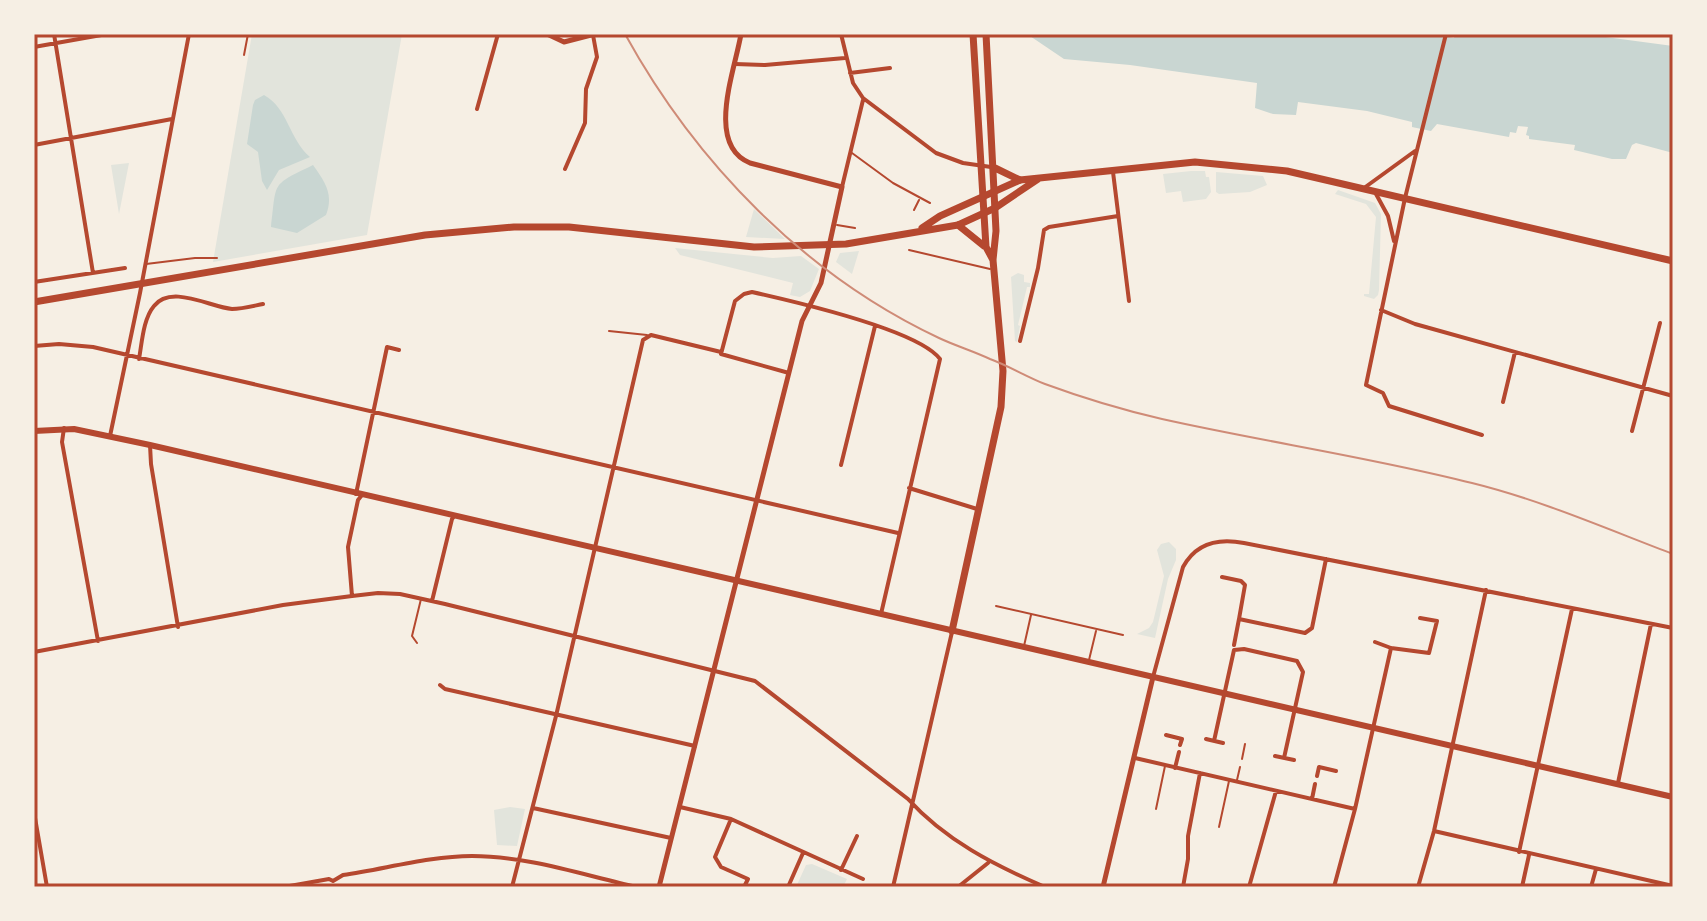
<svg xmlns="http://www.w3.org/2000/svg" width="1707" height="921" font-family="'IBM Plex Sans',sans-serif">
<style>
.green{fill:#e2e4dc}
.water{fill:#c9d6d2}
.lines{fill:none;stroke-linecap:round;stroke-linejoin:round}
.service{stroke:#b5482f;stroke-width:2}
.minor{stroke:#b5482f;stroke-width:4}
.tertiary{stroke:#b5482f;stroke-width:5}
.secondary{stroke:#b5482f;stroke-width:6}
.primary{stroke:#b5482f;stroke-width:7}
.trunk{stroke:#b5482f;stroke-width:7}
.rail{stroke:#cf8b77;stroke-width:2}
.neatline{fill:none;stroke:#b5482f;stroke-width:3}
</style>
<rect width="100%" height="100%" fill="#f6efe4"/>
<!-- green -->
<path class="green" d="M252 34H402L367 235 213 262Z
M129 163 119 214 111 165Z
M1191 171H1205L1206 177H1209L1211 192 1206 199 1183 202 1181 191 1166 193 1163 174Z
M1216 172 1263 176 1267 185 1250 192 1219 194 1216 192Z
M1338 190 1375 203 1381 214 1379 290 1378 295 1374 299 1364 296V294H1369L1376 217 1366 204 1335 194Z
M754 209 785 239 746 237Z
M675 248 773 258 801 256 819 269 810 291 800 297 790 295 793 283 680 255Z
M859 251 852 274 836 262 840 253Z
M1018 273 1024 275V282L1030 283V287H1027L1018 325 1020 326 1017 342 1015 341 1011 277Z
M1169 542 1176 549V560L1168 579 1155 638 1137 634 1149 628 1153 622 1164 576 1157 550 1161 544Z
M510 807 525 809 517 846 497 845 494 810Z
M812 864 847 879 843 887H796L806 865Z"/>
<!-- water -->
<path class="water" d="M1027 34H1079L1095 37V34H1435L1454 38 1455 34H1583L1673 46V153L1636 143 1632 145 1626 159H1612L1574 150 1575 145 1529 139V136L1526 135 1528 127 1518 126 1516 133 1510 132 1509 137 1437 124 1431 131 1412 127V122L1367 111 1298 102 1296 115 1273 114 1255 108 1257 83 1130 65 1064 59Z
M264 95C288 108 289 139 310 157L279 170 267 190 262 181 258 152 247 144 253 105 255 100Z
M313 165C325 182 334 194 326 215L297 233 271 227C277 181 270 186 313 165Z"/>
<g class="lines">
<!-- service -->
<path class="service" d="M244 55 248 34
M852 153 893 183 930 203
M914 210 919 200
M837 225 855 228
M909 250 990 269
M146 264 195 258H217
M609 331 647 335
M996 606 1123 635
M417 643 412 636 421 599
M1024 646 1031 615
M1089 660 1096 631
M1242 759 1245 744
M1237 780 1240 767
M1156 809 1165 766
M1219 827 1229 781"/>
<!-- minor -->
<path class="minor" d="M54 34 93 273
M841 34 853 83 863 98 936 153 963 163 991 167
M1446 34 1405 198 1366 385 1383 393 1389 406 1482 435
M34 47 107 34
M735 64 765 65 845 58
M850 73 890 68
M477 109 498 34
M34 145 172 119
M565 169 585 123 586 89 597 57 593 35
M1113 172 1129 301
M842 187 863 100
M1364 188 1415 151
M1376 194 1388 216 1394 241
M34 282 125 268
M1381 310 1415 324 1673 396
M1020 341 1038 268 1044 230 1049 227 1118 216
M34 346 59 344 93 347 898 533
M139 359C142 343 143 319 154 306 171 284 210 307 232 309 242 309 253 306 263 304
M789 373 721 354 735 301 744 294 752 292C792 301 918 330 940 359L881 614
M1503 402 1515 352
M64 428 62 442 98 641
M1632 431 1660 323
M110 436 140 293 189 34
M150 445 151 464 178 627
M841 465 875 326
M909 488 977 509
M356 494 387 347 399 350
M1222 577 1241 581 1245 585 1239 619 1305 633 1312 628 1326 559
M352 596 348 547 358 500 362 495
M432 601 452 519 455 515
M1375 642 1391 648 1429 653 1437 621 1420 618
M1234 645 1239 619
M34 652 283 605 352 596 378 593 400 594 445 604 755 681 908 799C945 840 994 865 1045 887
M1153 677 1183 567C1196 543 1219 538 1244 543L1673 628
M440 685 445 689 695 746
M1166 735 1182 739 1180 745
M1206 739 1223 743
M1214 741 1234 650 1244 649 1297 661 1303 672 1284 758
M1275 756 1294 760
M1135 758 1355 809
M1175 768 1179 752
M1317 776 1319 767 1336 771
M1618 783 1651 624
M1312 799 1315 784
M680 807 731 819 863 879
M533 808 671 838
M34 812 47 887
M731 819 715 857 721 867 748 879 744 887
M1434 831 1673 886
M1519 852 1572 609
M841 870 857 836
M284 887 329 879 333 881 343 875C385 869 430 856 472 856 528 856 583 875 637 887
M512 887 556 716 643 340 651 335 721 352
M788 887 803 853
M893 887 952 632
M958 887 988 863
M1183 887 1188 859V836L1200 773
M1249 887 1276 791
M1334 887 1355 809 1391 648
M1418 887 1434 831 1486 590
M1522 887 1529 855
M1591 887 1596 869"/>
<!-- tertiary -->
<path class="tertiary" d="M547 34 564 42 595 34
M659 887 802 321 821 283 842 187 750 163C705 145 735 70 741 34
M1103 887 1153 677"/>
<!-- secondary -->
<path class="secondary" d="M34 431 74 429 150 445 1673 797"/>
<!-- primary -->
<path class="primary" d="M973 34 986 247 993 260
M993 167 1020 180
M958 225 984 246
M952 631 1001 407 1003 371 993 260 996 231 986 34"/>
<!-- trunk -->
<path class="trunk" d="M922 228 940 216 1020 180 1195 162 1287 171 1673 261
M34 302 425 235 514 227H569L754 247 846 244 958 225 995 208 1038 179"/>
<!-- rail -->
<path class="rail" d="M625 34C696 163 805 275 939 338 956 346 973 351 990 359 1009 366 1027 377 1045 384 1083 398 1123 410 1162 419 1265 442 1370 457 1472 483 1541 500 1607 529 1673 554"/>
</g>
<!-- border -->
<rect width="1707" height="921" fill="none" stroke="#f6efe4" stroke-width="72"/>
<rect x="36" y="36" width="1635" height="849" class="neatline"/>
</svg>
